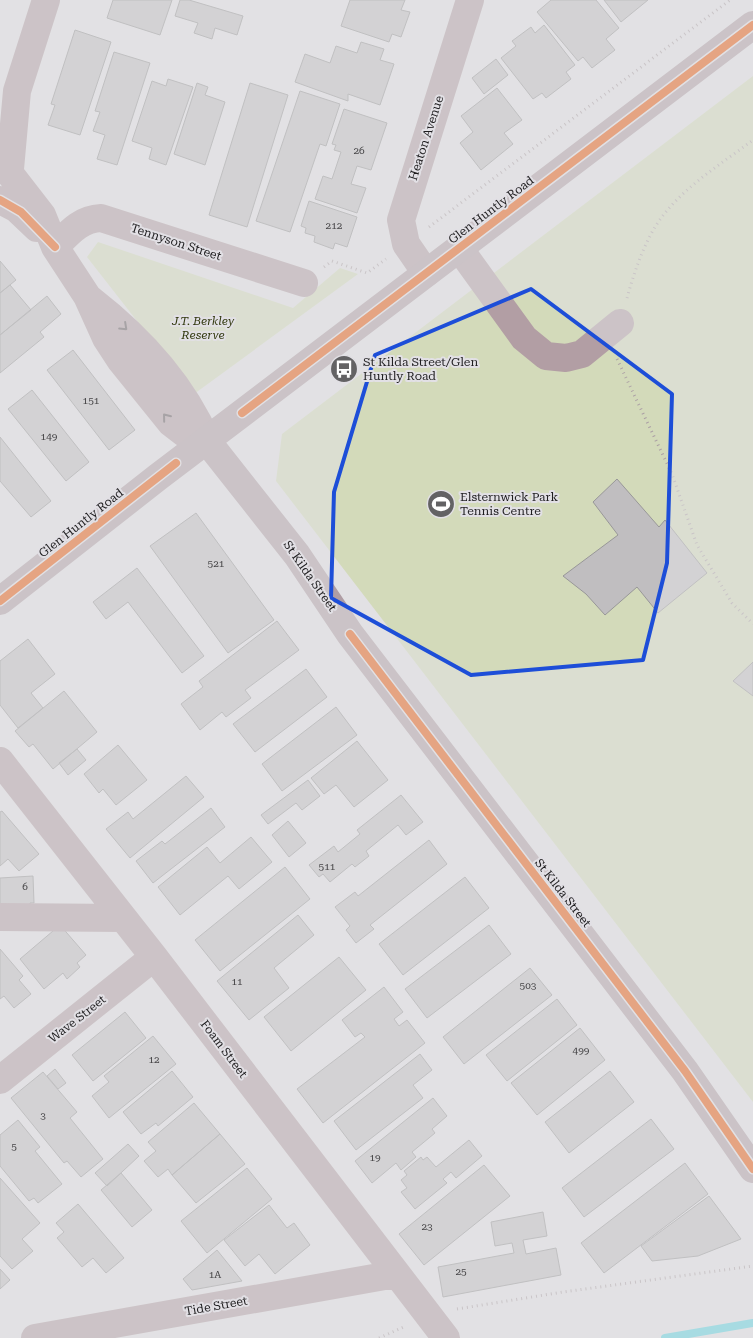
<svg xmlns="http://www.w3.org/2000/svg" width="753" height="1338" font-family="'Roboto Serif',serif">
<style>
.green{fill:#d3daba}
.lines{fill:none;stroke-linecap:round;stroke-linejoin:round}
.stream{stroke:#60d3e1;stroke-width:8}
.building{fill:#c0bec0;stroke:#989798}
.path{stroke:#aca0a5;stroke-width:3;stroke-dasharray:1 4;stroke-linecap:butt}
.minor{stroke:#b29ea4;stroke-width:28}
.major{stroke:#af9da4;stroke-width:28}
.cycleway-casing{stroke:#e2e0e5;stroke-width:11}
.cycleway{stroke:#e8590c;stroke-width:8}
.oneway{stroke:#61575b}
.marked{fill:none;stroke:#1d4ed8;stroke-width:4;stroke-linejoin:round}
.labels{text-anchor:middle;stroke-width:4;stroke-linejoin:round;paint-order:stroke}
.number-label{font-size:10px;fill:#464547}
.street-label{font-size:12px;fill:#1e1d1f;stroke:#e2e0e5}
.park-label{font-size:12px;font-style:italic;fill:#32390f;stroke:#e2e0e5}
.poi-label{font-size:12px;fill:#1e1d1f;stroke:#e2e0e5;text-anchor:start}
</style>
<rect width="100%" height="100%" fill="#e2e1e4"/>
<!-- green -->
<path class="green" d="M753 76V1102L276 481 282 434Z
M98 242 293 308 340 268 358 274 194 394 87 257Z"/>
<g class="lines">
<!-- stream -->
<path class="stream" d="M665 1338 753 1323"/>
</g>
<!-- building -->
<path class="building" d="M113 0H172L160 35 107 18Z
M180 0H189L243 16 237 35 215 28 212 39 194 33 198 23 175 16Z
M350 0H405L401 10 410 12 401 37 392 34 389 42 341 26Z
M551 0H596L619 28 606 39 615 50 592 68 583 57 578 61 537 12Z
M604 0H648L621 22Z
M544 25 575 65 566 72 571 79 546 98 542 93 533 99 501 58 516 46 512 41 531 27 535 33Z
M75 30 111 42 80 135 48 125 55 105 51 104Z
M361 42 384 49 380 60 394 64 380 105 348 94V101L295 82 305 54 330 63 336 46 357 53Z
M114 52 150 63 117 165 97 159 105 135 93 131 100 112 95 111Z
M496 59 508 75 484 94 472 78Z
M168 79 193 87 166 165 149 159 152 148 132 141 152 81 166 86Z
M197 83 208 87 205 95 225 102 205 165 174 154Z
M250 83 288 95 247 227 209 215Z
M497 88 522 120 504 133 513 144 481 170 460 143 473 132 461 116Z
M300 91 340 104 326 146 320 144 290 232 256 221Z
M344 109 387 123 371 170 357 166 351 184 366 188 357 213 315 199 323 176 332 179 341 152 334 150 336 145 332 144Z
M309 201 357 217 347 247 335 243 333 249 314 242 315 236 305 233 306 228 301 226Z
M0 261 16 280 0 293Z
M10 285 31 310 0 335V293Z
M47 296 61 314 40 332 44 337 0 373V335Z
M73 350 135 430 109 450 47 370Z
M32 390 89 462 66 481 8 409Z
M0 437 51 501 31 517 0 481Z
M617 479 659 527 665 520 707 573 658 613 637 587 605 615 586 594 563 576 618 535 593 502Z
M196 513 274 620 228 653 150 546Z
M137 568 204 656 182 673 128 602 106 619 93 602Z
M277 621 299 650 245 690 251 698 226 717 222 712 200 730 181 704 203 687 199 681Z
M28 639 55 674 31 693 43 708 18 728 0 705V661Z
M753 662V696L733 681Z
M306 669 327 697 255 752 233 724Z
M64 691 97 732 53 769 33 744 29 747 15 731Z
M336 707 357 735 282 791 262 764Z
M357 741 388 780 354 807 336 785 324 794 311 778Z
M118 745 147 780 116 805 103 789 99 793 84 774Z
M77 749 86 760 68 775 59 763Z
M186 776 204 797 130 858 106 829 128 812 133 819Z
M308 780 320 796 302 810 296 803 268 824 261 815Z
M401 795 423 822 406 835 398 825 366 851 369 856 355 867 352 864 330 882 323 874 319 877 309 865 334 846 338 852 360 834 357 830Z
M211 808 225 827 153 883 136 861 162 841 165 844Z
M2 811 39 854 19 871 8 859 0 866V812Z
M288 821 306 843 289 857 272 835Z
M251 837 272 862 239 889 228 876 180 915 158 887 207 847 220 863Z
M429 840 447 864 370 925 374 929 356 943 346 930 350 926 335 907 355 892 358 896Z
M285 867 310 899 220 971 195 940Z
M33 876 34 903H30V906L0 904V878Z
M465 877 489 908 403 975 379 944Z
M298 915 314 935 274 968 289 988 249 1020 217 981Z
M60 925 86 955 77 963 80 967 67 979 63 973 44 989 20 959Z
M489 925 511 954 427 1018 405 989Z
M0 949 23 976 19 980 31 994 14 1008 4 996 0 999Z
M339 957 366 990 291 1051 264 1017Z
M530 968 552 995 464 1064 443 1037Z
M384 987 403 1012 394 1019 399 1026 407 1020 425 1043 323 1123 297 1089 365 1037 361 1033 355 1037 342 1020Z
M557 999 577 1025 507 1081 486 1055Z
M125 1012 146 1038 93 1081 72 1055Z
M580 1028 605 1060 537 1115 511 1083Z
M153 1036 176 1064 109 1118 92 1096 109 1082 104 1076Z
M420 1054 432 1070 413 1085 423 1098 356 1150 334 1121Z
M55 1069 66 1083 58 1089 47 1076Z
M172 1071 193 1097 158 1126 156 1123 141 1134 123 1112Z
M610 1071 634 1102 569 1153 545 1122Z
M43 1072 77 1112 70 1118 103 1159 81 1177 67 1161 64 1163 11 1098Z
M433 1098 447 1116 432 1129 435 1133 412 1152 416 1157 401 1170 396 1163 372 1183 355 1161Z
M194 1103 220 1134 172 1175 168 1169 158 1177 144 1161 156 1151 148 1142Z
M651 1119 674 1149 584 1217 562 1188Z
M18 1120 40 1147 35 1151 62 1184 38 1203 34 1198 29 1201 0 1166V1135Z
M220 1134 245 1164 196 1203 172 1175Z
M469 1140 482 1156 456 1178 451 1172 443 1179 447 1183 415 1209 401 1192 407 1188 401 1180 407 1175 404 1171 421 1157 423 1160 427 1157 436 1167Z
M128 1144 139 1156 107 1186 95 1173Z
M685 1163 708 1194 604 1273 581 1243Z
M484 1165 510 1196 424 1265 399 1234Z
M247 1168 272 1199 207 1253 181 1221Z
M121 1173 152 1210 132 1227 101 1190Z
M0 1178 40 1223 22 1239 33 1251 12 1269 0 1256Z
M709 1196 741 1239 698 1256 652 1261 641 1246Z
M78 1204 124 1258 106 1273 93 1258 82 1267 57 1238 64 1232 56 1223Z
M269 1205 287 1228 294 1223 310 1245 275 1274 259 1254 245 1266 224 1240Z
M543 1212 547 1236 523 1240 526 1254 556 1248 561 1275 443 1297 438 1267 514 1253 512 1243 495 1246 491 1222Z
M217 1250 242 1281 192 1290 183 1279Z
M0 1269 10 1280 0 1289Z"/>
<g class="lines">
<!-- path -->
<path class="path" d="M429 227 730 0
M324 267 332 261 367 273 386 259
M627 298C634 273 642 249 655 227 678 190 720 165 753 140
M617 359 672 474 697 545 732 603 753 624
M457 1309 563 1292 753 1266
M379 1338 406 1326"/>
<!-- minor -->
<path class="minor" d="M10 169 17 91 46 0
M11 175 42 215 55 247 87 296 106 338 121 361 171 423 184 433 207 441
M0 200 17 209 37 228
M55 247C69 233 80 219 101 218L304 283
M459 248 524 338 546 356 566 358 582 354 620 323
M426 273 406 244 401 220 470 0
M90 299C139 337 182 383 207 441
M0 761 154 957 446 1338
M0 917 123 918
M0 1080 154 957
M35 1338 396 1274"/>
<!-- major -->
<path class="major" d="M207 441 297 555 350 634 685 1071 753 1169
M0 601 158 477 753 25"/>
<!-- cycleway casing -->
<g class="cycleway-casing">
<path id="cycleway" d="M0 200 21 212 55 247
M242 413 753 25
M0 601 176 463
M350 634 685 1071 753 1169"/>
</g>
<!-- cycleway -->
<use href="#cycleway" class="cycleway"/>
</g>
<!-- one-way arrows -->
<defs><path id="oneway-chevron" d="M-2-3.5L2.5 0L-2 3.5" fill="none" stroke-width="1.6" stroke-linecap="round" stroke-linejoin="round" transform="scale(1.25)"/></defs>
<g class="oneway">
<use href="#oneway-chevron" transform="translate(124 327) rotate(43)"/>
<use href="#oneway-chevron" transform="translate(166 417) rotate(-129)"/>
</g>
<!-- marked area -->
<path d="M0 0H753V1338H0ZM531 289 672 394 667 563 643 660 471 675 331 598 334 492 375 355Z" fill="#e2e1e4" fill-opacity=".55" fill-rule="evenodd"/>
<path class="marked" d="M531 289 672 394 667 563 643 660 471 675 331 598 334 492 375 355Z"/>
<!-- icons -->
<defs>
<g id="bus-disc" transform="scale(1.4375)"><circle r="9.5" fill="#636264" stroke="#e2e0e5"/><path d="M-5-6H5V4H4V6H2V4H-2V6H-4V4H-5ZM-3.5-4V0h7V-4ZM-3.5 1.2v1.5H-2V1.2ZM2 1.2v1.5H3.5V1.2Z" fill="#fff"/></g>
<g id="stadium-disc" transform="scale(1.4375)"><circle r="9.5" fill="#636264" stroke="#e2e0e5"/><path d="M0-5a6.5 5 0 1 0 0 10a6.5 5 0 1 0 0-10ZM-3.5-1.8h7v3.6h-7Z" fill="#fff"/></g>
</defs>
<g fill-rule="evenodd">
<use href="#bus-disc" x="344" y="369"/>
<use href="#stadium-disc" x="441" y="504"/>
</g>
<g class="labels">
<!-- number labels -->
<g class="number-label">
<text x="359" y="154">26</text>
<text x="334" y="229">212</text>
<text x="91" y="404">151</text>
<text x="49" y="440">149</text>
<text x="216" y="567">521</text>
<text x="327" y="870">511</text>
<text x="25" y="890">6</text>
<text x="237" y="985">11</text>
<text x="528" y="989">503</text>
<text x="581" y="1054">499</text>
<text x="154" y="1063">12</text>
<text x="43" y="1119">3</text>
<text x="14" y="1150">5</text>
<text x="375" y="1161">19</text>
<text x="427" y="1230">23</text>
<text x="461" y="1275">25</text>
<text x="215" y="1278">1A</text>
</g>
<!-- street labels -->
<g class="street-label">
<text transform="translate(426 138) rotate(-72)" y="4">Heaton Avenue</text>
<text transform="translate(491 210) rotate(-37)" y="4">Glen Huntly Road</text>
<text transform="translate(176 242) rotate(18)" y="4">Tennyson Street</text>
<text transform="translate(81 523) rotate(-38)" y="4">Glen Huntly Road</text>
<text transform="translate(310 576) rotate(55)" y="4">St Kilda Street</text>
<text transform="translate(563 893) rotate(52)" y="4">St Kilda Street</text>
<text transform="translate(77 1019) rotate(-38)" y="4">Wave Street</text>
<text transform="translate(224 1049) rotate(53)" y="4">Foam Street</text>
<text transform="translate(216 1306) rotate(-10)" y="4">Tide Street</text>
</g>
<!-- park labels -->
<g class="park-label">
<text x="203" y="325">J.T. Berkley<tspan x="203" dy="14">Reserve</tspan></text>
</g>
<!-- poi labels -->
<g class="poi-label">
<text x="363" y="366">St Kilda Street/Glen<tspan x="363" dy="14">Huntly Road</tspan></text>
<text x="460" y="501">Elsternwick Park<tspan x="460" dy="14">Tennis Centre</tspan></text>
</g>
</g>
</svg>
